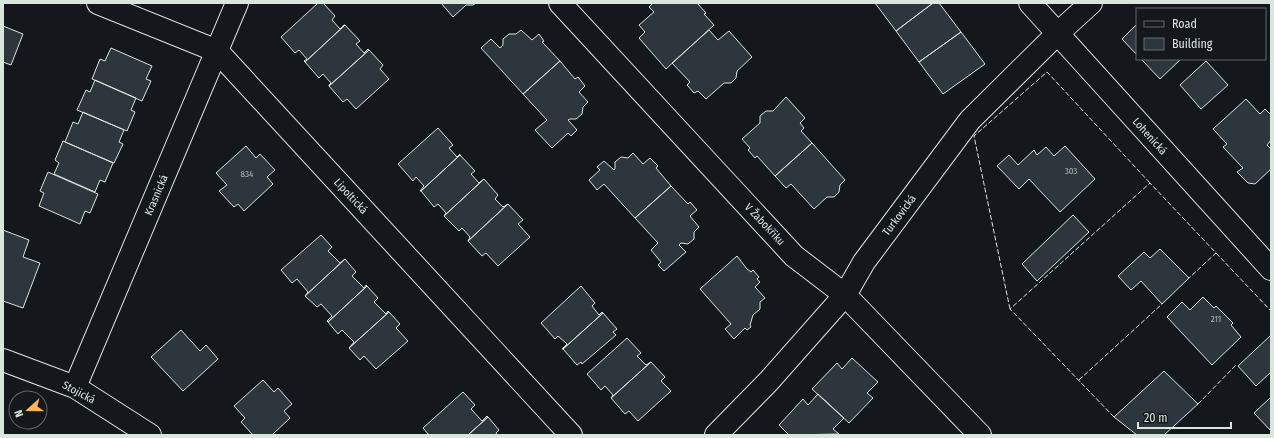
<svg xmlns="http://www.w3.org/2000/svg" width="1274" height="438" font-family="'Fira Sans Condensed',sans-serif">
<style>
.building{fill:#2c363c;stroke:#d8e6dc}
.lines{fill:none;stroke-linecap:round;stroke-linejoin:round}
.minor-casing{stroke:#d8e6dc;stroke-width:24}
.minor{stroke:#14181c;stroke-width:22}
.fence{stroke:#d8e6dc;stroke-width:1;stroke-dasharray:5 2;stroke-linecap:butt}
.labels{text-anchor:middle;stroke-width:3;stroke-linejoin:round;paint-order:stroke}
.number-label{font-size:9px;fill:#adbab4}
.street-label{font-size:11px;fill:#d8e6dc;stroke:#14181c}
</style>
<rect width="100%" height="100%" fill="#14181c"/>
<!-- building -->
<path class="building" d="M318 3H323L335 16 332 20 340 29 344 25H345L305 62 304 61 307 59 299 50 295 53 281 37Z
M441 3H476L473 5H466L453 17Z
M653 3H697L706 13 704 14 714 25 666 69 639 38 645 32 639 25 654 12 649 7Z
M875 3H933L896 31Z
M933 3H939L961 32 919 62 896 31Z
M1137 24V55L1122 39Z
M345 25 360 41 356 44 364 53 368 49 369 50 329 86V85L331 83 323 74 319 78 305 62Z
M3 26 23 34 11 65 3 62Z
M521 30 532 40 539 34 544 41 542 42 560 61 523 94 481 48 491 39 500 48 503 45V39L509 34H516Z
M709 30 718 40 729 31 752 57 737 71 736 78 731 83H724L706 99 698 91 694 93 687 85 690 82 672 63Z
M961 32 985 64 943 94 919 62Z
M111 48 152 66 146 79 151 81 142 101 92 79 100 59 105 61Z
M369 50 383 65 380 69 389 79 356 109 347 99 343 102 329 86Z
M1141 59H1181L1160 79Z
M560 61 575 79 578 77 585 86 579 92 588 102 583 107 582 114 576 119H570L568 120 577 130 571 136 568 133 552 148 535 130 547 120 523 94Z
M1206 61 1228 85 1201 109 1180 85Z
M95 80 136 98 131 110 135 112 127 131 77 110 86 90 90 92Z
M786 97 805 118 800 123 804 128 801 131 812 143 775 176 757 156 755 158 748 150 750 148 742 139 760 123V116L766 111H773Z
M1246 99 1260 114 1265 109 1271 115V140L1267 145 1271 149V169L1255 184 1248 183 1237 172 1243 168 1223 147 1227 144 1213 129Z
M83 112 124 130 119 142 123 144 114 163 65 142 73 122 78 124Z
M438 128 453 145 449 148 457 157 460 154V155L421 191H420L424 186 416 177 413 181 398 164Z
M63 141 113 163 105 182 100 180 95 192 54 174 59 163 55 160Z
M812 143 845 180 840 185 839 192 834 197H827L814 209 791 184 786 188 775 176Z
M246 146 256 158 260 154 275 170 267 177 273 184 244 211 238 204 234 207 219 191 227 185 216 173Z
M1065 146 1095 179 1060 212 1029 179 1019 189 997 166 1009 155 1018 165 1034 150 1037 155 1046 147 1054 156Z
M633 153 643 164 650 158 658 166 656 168 671 186 635 218 604 184 597 190 589 180 600 170 597 167 604 161 614 170 615 169V162L621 157 628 158Z
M460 155 475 171 471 174 479 183 484 179 444 216 446 213 438 204 434 207 421 191Z
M48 172 98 194 90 213 85 211 80 224 39 206 44 193 40 191Z
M484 179 498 195 495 199 503 207 508 204 468 241 470 237 462 228 459 231 444 216Z
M671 186 688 204 690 202 697 210 690 216 699 227 694 232V239L688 244 681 243 679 245 686 252 664 271 658 265 661 262 651 250 658 243 635 218Z
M508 204 523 220 518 224 530 237 498 266 486 253 482 256 468 241Z
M1073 215 1089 232 1037 281 1022 264Z
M3 230 29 240 23 257 40 263 23 308 3 301Z
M321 235 332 247 328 251 340 263 345 259 305 296 308 292 297 279 292 283 281 270Z
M1160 249 1189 278 1162 304 1141 281 1131 290 1118 276 1144 252 1150 258Z
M737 256 747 269 751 272 753 270 759 277 757 279 760 282 755 287 765 298 760 302V309L753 315 750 325 751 327 747 330 745 328 734 339 725 329 731 324 700 289Z
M345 259 356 272 352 276 364 288 366 285 367 286 328 322 327 321 332 316 321 304 317 307 305 296Z
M367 286 378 298 374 302 386 314 388 311 389 312 349 348 354 342 342 330 338 334 328 322Z
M581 286 595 303 592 306 599 315 602 312 603 313 563 349H562L567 344 558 336 555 339 541 323Z
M1203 297 1214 308 1216 306 1233 323 1231 325 1241 337 1212 365 1167 317 1182 302 1190 310Z
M389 312 400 324 396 328 408 341 376 369 364 356 360 360 349 348Z
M603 313 617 329 613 332 616 335 582 364 581 362 577 365 563 349Z
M181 330 200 351 206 345 218 359 183 391 151 357Z
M1271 335V372L1256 386 1238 366Z
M627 338 641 353 637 356 646 365 651 362 611 398 613 395 605 386 601 390 587 374Z
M852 358 878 382 867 393 873 398 849 423 812 389 837 363 842 369Z
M651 362 665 377 661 381 671 391 638 421 629 411 625 414 611 398Z
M1164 371 1198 404 1164 435H1137L1114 417Z
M263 380 274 392 278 388 292 404 284 411 290 418 272 435H253L241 422 245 418 234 406Z
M463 392 475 405 471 409 482 421 487 416 488 417 468 435H429L423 428Z
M818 394 844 418 833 429 839 434 789 435 779 425 803 399 808 405Z
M1271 397V431L1254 413Z
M488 417 499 430 496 433 497 435H468Z"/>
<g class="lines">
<!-- minor casing -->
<g class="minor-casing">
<path id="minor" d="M98 3 217 51 571 435
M560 3 794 256 845 295 980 435
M1030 3 1271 269
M3 360 75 387 150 435
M75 387 237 3
M716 435 768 382 845 295 864 262 970 120 1057 34 1091 3"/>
</g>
<!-- minor -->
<use href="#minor" class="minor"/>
<!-- fence -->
<path class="fence" d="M1216 253 1271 311
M1010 309 974 136 1047 72 1150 183
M1079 380 1162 304
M1198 404 1236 365
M1114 417 1010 309 1150 183 1216 253 1189 278"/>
</g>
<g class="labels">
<!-- number labels -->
<g class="number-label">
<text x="1071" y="174">303</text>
<text x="247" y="177">834</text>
<text x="1216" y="322">211</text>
</g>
<!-- street labels -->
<g class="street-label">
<text transform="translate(1150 136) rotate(48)" y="4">Lohenická</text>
<text transform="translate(156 195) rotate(-67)" y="4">Krasnická</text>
<text transform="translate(351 196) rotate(47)" y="4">Lipoltická</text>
<text transform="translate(899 215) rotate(-53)" y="4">Turkovická</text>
<text transform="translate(765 224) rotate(47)" y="4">V Žabokřiku</text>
<text transform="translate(79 392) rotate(28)" y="4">Stojická</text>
</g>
</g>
<!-- border -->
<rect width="1274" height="438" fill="none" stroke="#d8e6dc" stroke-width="8"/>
<!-- legend -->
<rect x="1136" y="8" width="130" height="52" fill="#14181c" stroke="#626a69"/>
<rect x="1144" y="21" width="20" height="6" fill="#14181c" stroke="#626a69"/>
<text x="1172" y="28" font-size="12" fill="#d8e6dc">Road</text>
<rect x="1144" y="38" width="20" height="12" fill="#2c363c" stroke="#626a69"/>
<text x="1172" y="48" font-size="12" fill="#d8e6dc">Building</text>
<!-- north arrow -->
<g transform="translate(28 410) rotate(249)"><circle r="19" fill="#14181c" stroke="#626a69"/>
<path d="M0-3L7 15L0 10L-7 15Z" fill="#ffb74d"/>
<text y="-6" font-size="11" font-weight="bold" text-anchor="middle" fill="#d8e6dc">N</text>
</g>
<!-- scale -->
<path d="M1138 422v6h93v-6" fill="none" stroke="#d8e6dc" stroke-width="2"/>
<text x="1144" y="422" font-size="12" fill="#d8e6dc" stroke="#14181c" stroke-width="3" paint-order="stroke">20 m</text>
</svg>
